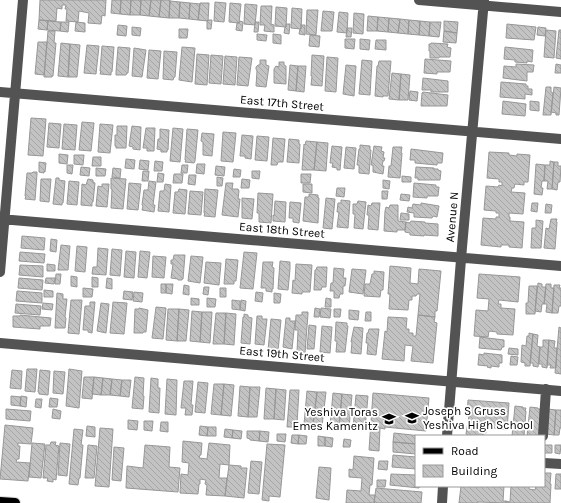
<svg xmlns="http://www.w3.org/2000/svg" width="561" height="503" font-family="Karla,sans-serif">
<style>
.building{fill:url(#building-back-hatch);stroke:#979797}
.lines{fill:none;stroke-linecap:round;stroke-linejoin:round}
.major-casing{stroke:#dbdbdb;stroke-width:12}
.minor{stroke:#535353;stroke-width:10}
.major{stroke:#000;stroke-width:10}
.labels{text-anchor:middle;stroke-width:3.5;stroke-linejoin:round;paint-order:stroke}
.street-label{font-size:12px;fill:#000;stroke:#fff}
.poi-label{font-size:12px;fill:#000;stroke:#fff;text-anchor:start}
</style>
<defs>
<pattern id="building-back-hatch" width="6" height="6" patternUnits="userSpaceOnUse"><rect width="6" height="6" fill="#c3c3c3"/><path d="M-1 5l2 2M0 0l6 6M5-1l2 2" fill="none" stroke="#a6a6a6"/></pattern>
</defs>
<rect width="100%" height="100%" fill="#fff"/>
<!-- building -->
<path class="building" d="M40 0H106L105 16 102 15 101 24 88 23 89 13 79 11 78 22 66 21 67 9H65L66 5H62V9L57 8 56 21 39 20Z
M112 0H121L120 14 111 13Z
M121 0H131L130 15 120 14Z
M131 0H141L140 15H130Z
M141 0H151L149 16 140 15Z
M151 0H161L159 17 149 16Z
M161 0H170L169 18 159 17Z
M170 1 180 2 179 18H169Z
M180 2 190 3 189 19 179 18Z
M215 2 226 3 224 22 214 21Z
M190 3 200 4 198 20 189 19Z
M200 3H209L208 21 198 20Z
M230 3 241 4 239 23 229 22Z
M245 4 257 5 255 25 244 24Z
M261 6H272L271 24 274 25V32L264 31 265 25H260Z
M276 7 287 8 286 27 275 26Z
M292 8 302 9 301 29 291 28Z
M307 10H318L316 35 306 34Z
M323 11 334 12 332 31H321Z
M339 12 348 13 347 33 337 32Z
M354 13 364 14 363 34 353 33Z
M368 16 378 17 377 31H367Z
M378 17 389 18 388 32 377 31Z
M389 18 400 19 398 33 388 32Z
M400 19 409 20 408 34 398 33Z
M39 20 48 21 47 30 38 29Z
M208 20H212L211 29H207V21H208Z
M409 20 420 21 419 35 408 34Z
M48 21 61 22 60 31 47 30Z
M240 21 243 22 242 31 236 30 237 23H239Z
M420 21 430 22 429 36 419 35Z
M444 21 458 22 457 33 444 31Z
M61 22H69L68 32 60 31Z
M76 22 85 23V32L75 31Z
M255 22H259L258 32H254Z
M430 22H441L439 37 429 36Z
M286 24H290L289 34 284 33 285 27H286Z
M507 24 536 27 534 40 506 38Z
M118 25 127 26 126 36 117 35Z
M301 25H305V35L299 34 300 29H301Z
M132 27 141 28 140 36 132 35Z
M538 27 546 28 545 36 537 35Z
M347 28H352L351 37H346Z
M179 29H188L187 38H179Z
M546 30 556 31 554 58 544 57Z
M559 30H561V59L556 58Z
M48 31H55L54 43H56L53 76H52V77H44Z
M444 31 457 33 456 43 443 42Z
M257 34 267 35 266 41 257 40Z
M273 34 281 35V44L273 43Z
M310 35 320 36 319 47 309 46Z
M345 39H355L354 49 345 48Z
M360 39 370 40 369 50 360 49Z
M376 40H386V50L375 49Z
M38 42H47L44 75 35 74Z
M61 43 70 44 68 77 58 76Z
M431 43 448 44 447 47 451 48 450 57H439V58H430V51H429V44H431Z
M70 44 80 45 77 77H68Z
M87 45 99 46 96 74 84 73Z
M102 46 114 47 112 72H111V75L100 74 101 71H100Z
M118 47 130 48 128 73H127L126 75H116V72Z
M182 47 195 48 192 82 179 80Z
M505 47 533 50 532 62 527 61V63L515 62V60L504 59Z
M134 48 146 50 142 77 132 76Z
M149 50 161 51 158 79 147 78Z
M164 51 177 52 175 77H174L173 80 163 79Z
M197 54 209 55 207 85 195 84Z
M211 55 223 56 221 84 209 83Z
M312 55 324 56 322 86 311 85 312 76H311Z
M225 56 237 57 235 85 223 84Z
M239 57 252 58 248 86 237 85Z
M327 57 338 58 336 92 325 91Z
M425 59 451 61 450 72H437V74L424 73Z
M260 60H266V65L269 66 266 87 256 86 257 71 256 69V67L258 65H260Z
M362 60 372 61 370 95 359 94Z
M379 61H391L388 96H383V97L375 96 377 66H378Z
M279 62H284V65L286 66V84L274 83V69L276 66 279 67Z
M516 64 534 65 533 72H527V81L503 78 504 66 516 67Z
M556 64 561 65V73H555Z
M290 65 298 66 296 91 288 90Z
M346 65 356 66 354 96 343 94Z
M298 66H306L304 92 296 91Z
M392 73 401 74 399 100 389 99Z
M401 74 410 75 408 100H399Z
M423 78 448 81V92H431V90H422Z
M501 82 526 84V86H528V89H532V95L525 94V99L500 97Z
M546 87H551V92L553 93 551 115H543Z
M554 87 561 88 559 115H556V113L551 112Z
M410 91 418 92 417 101 409 100Z
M423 92 448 95 447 106H421L422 93Z
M503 101 526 104 525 116 502 114Z
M530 101 539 102V111L530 110Z
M31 118 46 119 43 156 28 155Z
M82 122 94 123 91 151 79 150Z
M49 123 61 124 59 148 47 147Z
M64 124 77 125 75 150 62 149Z
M100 124 113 125 110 153 98 152Z
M117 126H127L126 148H116V146H115V135H117Z
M132 126 141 127 140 150 133 149V147L129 146Z
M146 128H155L154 151H147V148H143Z
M173 128 183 129 180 162 170 161Z
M160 129 169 130 168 150H167V152H161V150L157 149 158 139H160Z
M187 129 198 130 195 161 194 163 185 162 186 160H185Z
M223 132 236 133 233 162 221 161Z
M202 133 214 134 212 156 203 155V142L201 141Z
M242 135 253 136 251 159 245 158V156H240Z
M257 136 269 137 267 161 255 160Z
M273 138 285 139 283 162H278L277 165H271Z
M289 139 299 140V144H300L299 163 287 162Z
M306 141 317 142 314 170H302L304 144 305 145Z
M317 142 328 143 326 171 314 170Z
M360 145 370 146V150H371L369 174 359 173V165H357L359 149H360Z
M332 146 342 147 340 170H337V168L332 167 333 163H330Z
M374 146 382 147 381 151 384 152 383 158H385L384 161H383L382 166H384L383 174 373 172V165H371Z
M346 147 356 148 354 169 344 168Z
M393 147H402L401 153H402L400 178 388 177 389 166H391Z
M411 149 443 153 442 163H437V165L415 163V160H410Z
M489 152 509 153V155L517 156V154L530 155 528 182H524V185L515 184 514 188H512L511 192 525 193 523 214 509 213V217H510V221L524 222 522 248 509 247V245H501V247L481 245 483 218 496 219V217H499V213H496V211L484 210 486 186 498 187 499 185 502 186V182H499V179L487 178Z
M59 154 68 155 67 164 59 163Z
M74 155H84L83 165 74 164Z
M93 157H101V166H92Z
M126 159 135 160 134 169 125 168Z
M140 160 149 161 148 170 139 169Z
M155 161 163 162 162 171H154Z
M550 161 554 162 552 189H547L548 181H544L545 165H550Z
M39 162 46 163 45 172 44 171V173L39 172Z
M554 162H558V166H561L560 182H558L557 190 552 189Z
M197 164H205L204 174 196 173Z
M536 164 545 165 544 181H542L541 188H543L542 195 534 194Z
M67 165H73L72 174 67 173Z
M182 165H188L187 173H181Z
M216 166 225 167 224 176 215 175Z
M81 167 90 168 89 176 80 175Z
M416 167 434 168V169H438V170L441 171 440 180H418V178H415Z
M96 168 106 169 105 176H96Z
M113 168 121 169 120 178 112 177Z
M234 169 241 170 240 177H233Z
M143 171H149L148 181H142Z
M252 171H260L259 179 252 178Z
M33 172H37V174L35 200 25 199 26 196H25L27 173H32Z
M158 173 164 174 163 182H157Z
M174 174H183L182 183H173Z
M301 174H311L310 183H301Z
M189 175H196L195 185 188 184Z
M402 176 411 177V182H402Z
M217 177 223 178 222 186H217Z
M56 178H59V180L65 181 63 203H62V205L53 204Z
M111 178 126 179 123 209 111 208 112 189H111Z
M41 179H51L49 202 40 201Z
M88 179 93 180V182L95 183 93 202H92V206L81 205 82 184 86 185Z
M242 179 250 180 249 188H241Z
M383 180 390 181 389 189 383 188Z
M69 181 79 182 77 205 67 204Z
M149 181 156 182 153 205H155L154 212 142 210 143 206 142 205 144 190H148Z
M129 183 141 184 138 210 127 209Z
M226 183H233L232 189H238L239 191 238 199H240L238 217 222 215Z
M414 183 436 185V187H439L438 196H427V198L413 197Z
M102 184H109L107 207 96 206 98 186 102 187Z
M165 184 171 185 169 212 158 211 160 191H164Z
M303 184H312V193L303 192Z
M337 188H345L344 197 336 196Z
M179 189 187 190 185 214 173 213 175 192H178Z
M205 189 218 190 215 217 204 216 205 213H204Z
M190 191 203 192 201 215 188 214Z
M382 191H388L387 199H382Z
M258 193 273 194 271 223 259 222V213H257Z
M309 194 318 195V198H319L318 223 303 221 305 197H309Z
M401 194 410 195 409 201 400 200Z
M242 198 254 199 252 219 242 218Z
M326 198 335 199 332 229 323 228Z
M341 200 350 201 348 228 337 227 339 212H337L338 203H341Z
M275 201 286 202 285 222 273 221V215L274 216Z
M358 201 366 202 363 229 354 228 355 214H353V204H357Z
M290 202 301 203 299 223 293 222V218H289Z
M372 203H380L378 230 368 229 369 215H367L368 205 371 206Z
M421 203 439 206 437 217 433 216 432 218 414 217V213L407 212 408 207 412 208 413 204 421 205Z
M532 203H538L537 212 531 211Z
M546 204 552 205 551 213H545Z
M390 205H398V221L406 222 405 230H397V232L384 231 385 211 386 207 389 208Z
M401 213 409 214V220H400Z
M551 219H557L556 222H557L555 249 544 248 546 228 549 229Z
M536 220 543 221 541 248H531L532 228H536Z
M411 221 425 222V223L438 224V236L424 235V236L410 235V233L405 232V230L406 222 410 223Z
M22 236 45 238 44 250 21 248Z
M51 239 57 240 56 252 50 251Z
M61 245 70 246 68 270H58Z
M77 246 87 247 85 272 75 271Z
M98 248 108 249 106 275 92 274 93 267H97Z
M112 249 122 250 120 276 110 275Z
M126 251 136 252 134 278 124 277Z
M140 251 150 252 147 278 138 277Z
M20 252 45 254 44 263 19 261Z
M244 252 257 253 253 289 240 288Z
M174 255H185L183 279H182V280H178V279L171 278 173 264H171V260H173Z
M153 256 166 257 164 278 152 277Z
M191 256 203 257 200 283 188 281Z
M226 259 238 260 236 281H234V284H224Z
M280 261 290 262V269L288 290 278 289Z
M206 262 221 263 219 285 204 283Z
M263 262H273L272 267 274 268 273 289H272V292L266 291V288H261Z
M47 264 55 265V271H47Z
M296 264 312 265 310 292H302V294L292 293 293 280 295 281Z
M20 265 43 266V277L19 275Z
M390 266 411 268 410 283 418 284 419 269 441 271 437 311H435V317L418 315 420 294H417L416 296H412V300H409L408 310 389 309 390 294H388Z
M317 267H327L326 287H322L321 290H314L315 270H316Z
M334 268 344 269 343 278H346L345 286H343V294H340L339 298H334V291H330L331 283H333Z
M352 269 366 270 363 294 349 292Z
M374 271 384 272 383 290H381L380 297 364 296 365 284H370L372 274H374Z
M56 274H61L60 284H55Z
M479 274 520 277 518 302 499 300 498 304H501V308L515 309 513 335 497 334V332L489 331 488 337 474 336 476 310 488 311 489 299 477 298Z
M71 276 77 277V287L71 286Z
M92 277 98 278V287H92Z
M19 278 43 280 42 290 18 288Z
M46 278H55L54 284 45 283Z
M107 278 112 279V289L106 288Z
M538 283 542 284V287H546L544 304H542L541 312 535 311Z
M161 284H166V293H161Z
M166 284H173L172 294 166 293Z
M546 284H551V288H554L552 313 546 312 547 304H544Z
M184 285 189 286V295L183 294Z
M554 285H560L559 288H561V306H559L558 313H552Z
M529 286H537L535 314H526V303H528Z
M204 287H209L208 295 203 294Z
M83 288 93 289 92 297H83Z
M220 288H226V297H220Z
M44 290 53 291V297H44Z
M17 291 42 293V303L16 301Z
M124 291 133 292 132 300 123 299Z
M134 292 143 293 142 302 133 301Z
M256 292 263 293 262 302 255 301Z
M57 293 63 294V299H67L65 317 66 318 65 328H55Z
M274 293 281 294 280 303H274Z
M191 298 199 299V305H191Z
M207 298 216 299 215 307H207Z
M326 298 331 299V307H325Z
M71 300H82L79 334 68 333Z
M232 300 240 301V310L232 309Z
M241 300 246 301 245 311 240 310Z
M90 302H95L92 333 88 332V330H83L85 306H90Z
M113 302 127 303 124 334 110 333Z
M43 303 53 304 52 310 42 309Z
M101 303 109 304 106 333 97 331Z
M16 304 41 306 40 315 15 313Z
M156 307 166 308 163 339 152 338Z
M139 308 148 310 146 332H143V333H134L135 309H139Z
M315 308 320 309 319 317H314Z
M321 308 331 309 330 318 320 317Z
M168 309H179L177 341 166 340Z
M179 309 189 310 186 341H177Z
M334 309H341L340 317H334Z
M349 310 359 311 358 320 349 319Z
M192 311 202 312 200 342 190 341Z
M202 312H212L210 343 200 342Z
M302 312H308V314L305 353 297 352 298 330H295L296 315H302Z
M366 312H371V321H365Z
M216 313H226L224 344H213Z
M226 313 236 314 234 345 224 344Z
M244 314 248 315V317L252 318 250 344 241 343 243 317H244Z
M20 315 51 318 50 326H40V329L13 327V316H20Z
M418 315 435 317 434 322 437 323 433 363 411 361 413 346 405 345 404 361 382 359 385 331 387 332 388 317 407 318 406 329H409V333H413V336H416Z
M257 316H262V319H267L264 345 255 344Z
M286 318H290V321H295L292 349 283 347Z
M271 319 281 320 278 351 268 350Z
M336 322 347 323V326H348L345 352H336L337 341H335Z
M309 325 316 326 314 349H307Z
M322 326 332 327 330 353 320 352Z
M354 327 363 328 361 354 351 353 352 342H351Z
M559 327 561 328V374L555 373Z
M369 329H379L376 355 367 354 368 343H366L367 333H368Z
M529 333 533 334 530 366H525V363L521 362 522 345 526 346 527 336H529Z
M533 334 538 335 537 346 540 347 538 367 533 366V363H530Z
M480 337 504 340V347H502L501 350 479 348Z
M543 340H549L547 368 542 367V364H539L540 347H543Z
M549 340 555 341 554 348H557L556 368H550L551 365H547Z
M509 348 518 349V355L508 354Z
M484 353 502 355V363H499V367L491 366V368L487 367 488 366 478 365 479 354 484 355Z
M511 356 518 357 517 365H510Z
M27 369H37L35 392 25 391Z
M69 369 82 371 79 408 66 406Z
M12 370 22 371 21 389 10 388Z
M40 370 50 371 48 395 39 394V392H38Z
M54 371 65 372 63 394 53 393Z
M84 377H94L92 399 82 398Z
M94 377 103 378 101 395 92 394Z
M135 377 144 378 143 396H144L143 409 132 408Z
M103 378 112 379 110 395H101Z
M151 378 158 379V388H160L159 413 149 412Z
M112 379 122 380 120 396 110 395Z
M167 379 177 380 176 415 165 414Z
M122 380H131L129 397 120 396Z
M184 381H193L191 405H193L192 415H185L186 408H181Z
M198 382 208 383 205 413 195 412Z
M214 384H224L221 415 211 414Z
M224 384 234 385 231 416 221 415Z
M240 386 250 387 248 417 238 416Z
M250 387H260L257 417H248Z
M266 388 276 389 274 419H264Z
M276 389 286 390 284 420 274 419Z
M290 390H299L297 424H296L295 427H287Z
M307 391 317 392 313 425 304 424Z
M317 392H326L322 426 313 425Z
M333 393 342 394 339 427 330 426Z
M373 393 429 398 426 431 385 427V429L380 428 379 451 369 450Z
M342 394 352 395 349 428 339 427Z
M356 395 368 396 365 429 353 428Z
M11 396 21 397 20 406 11 405Z
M21 396 27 397 26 407 20 406Z
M50 398 58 399 57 407H49Z
M36 399H42L41 408 35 407Z
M468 400 509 403 507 430 488 427V428H486V433L483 432V435L488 436H467V434H466L469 416H467Z
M515 406 523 407V408H526L525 411H526L524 436H512Z
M530 407 538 408V409H540L539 436H527Z
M6 409 31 411 30 421 6 419Z
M53 409 61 411 60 419 52 418Z
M548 409 556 410 554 435 546 434Z
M556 410H561V428H560L559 435H554Z
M128 420 138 421 137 430 128 429Z
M144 421H153L152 431 144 430Z
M161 422H168V432L160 431Z
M5 425 33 428 31 444 18 443V446H20L19 459H17L16 462 30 463 28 481 0 479Z
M87 426 95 427V437L86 436Z
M200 426 208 427 207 436 199 435Z
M208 427H216V436H207Z
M100 428 113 429 109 487 95 486Z
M74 429 83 430 81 445H83L80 478H79L78 485 69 484Z
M225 429 233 430 232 438 224 437Z
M233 430 242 431 241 439 232 438Z
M247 431H260L259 441 250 440V439L247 438Z
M260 431 269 432 268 442 259 441Z
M394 433 421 436H416V444L393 442Z
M277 434H286L285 442 277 441Z
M292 435H299L298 444 291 443Z
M299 435 307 436 306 444H298Z
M318 436 325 437V446H318Z
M325 437 333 438 332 447 325 446Z
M344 439 351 440 350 447H343Z
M183 441 202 443 201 455H200L199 458 207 459 209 443 230 445 229 465 220 464 219 478H227L225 496 206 495 207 485 205 484 206 480 200 479V484H199L198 494 180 493 181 474 188 475 189 463 182 462Z
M51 442H56L55 445 59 446 56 480 53 479V482L47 481 48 478H43L46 445H50Z
M393 442 416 444V454L393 452Z
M32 443 45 444 41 478 29 477Z
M60 443 70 444 67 476 58 475Z
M267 444 285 445 280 497 269 496V501L262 500Z
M88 445 97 446 94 478H85Z
M145 445 170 447 169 467 180 468 178 492 126 488 127 466 143 468Z
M544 445H552V453H544Z
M555 445H561L560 454 555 453Z
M114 447 124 448 121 481 112 480Z
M393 455 416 457V469L392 467Z
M354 456 374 458 372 485H370L369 495H375L374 503H346L347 490 361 491 362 478 349 477V469L353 470Z
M251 461 262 462 259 494 248 493Z
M379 461H388L387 470 378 469Z
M229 465 241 466V468H247L244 498 225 496Z
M319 467 331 468 329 500 316 498Z
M544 473H551L550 484H551L550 503H506V501L510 502 511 486H529V489L535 490 536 486H544Z
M391 474 416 475V486H420L419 488 390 485Z
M556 474H561V489H555Z
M377 480H386L385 487H377Z
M461 486H504L503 501H506V503L478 502V503H459Z
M376 488 422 492 421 503H374Z"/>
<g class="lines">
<!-- major casing -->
<g class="major-casing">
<path id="major" d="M0 502 15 503"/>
</g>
<!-- minor -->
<path class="minor" d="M419 0 561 12
M0 92 561 139
M0 219 561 266
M0 272 23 0
M0 343 561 391
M447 436 462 247 484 0
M543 436 546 389
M544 463 561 464
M442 503 443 486"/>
<!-- major -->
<use href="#major" class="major"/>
</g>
<!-- icons -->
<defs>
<g id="school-bare" transform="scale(1.08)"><path d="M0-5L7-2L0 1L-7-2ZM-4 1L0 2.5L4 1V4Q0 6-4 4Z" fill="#000" stroke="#fff" stroke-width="2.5" paint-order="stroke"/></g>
</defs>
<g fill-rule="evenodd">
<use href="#school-bare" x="412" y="418"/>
<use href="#school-bare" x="389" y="419"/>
</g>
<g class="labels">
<!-- street labels -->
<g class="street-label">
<text transform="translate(282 103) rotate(5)" y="4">East 17th Street</text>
<text transform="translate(452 217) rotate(-85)" y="4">Avenue N</text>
<text transform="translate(282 230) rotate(5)" y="4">East 18th Street</text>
<text transform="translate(282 354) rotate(5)" y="4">East 19th Street</text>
</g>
<!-- poi labels -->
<g class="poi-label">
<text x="423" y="415">Joseph S Gruss<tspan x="423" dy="14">Yeshiva High School</tspan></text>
<text x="378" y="416" text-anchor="end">Yeshiva Toras<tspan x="378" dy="14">Emes Kamenitz</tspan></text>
</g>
</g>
<!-- legend -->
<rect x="415" y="435" width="130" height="52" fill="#ffffff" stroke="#999999"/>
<rect x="423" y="448" width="20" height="6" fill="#000000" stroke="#999999"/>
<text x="451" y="455" font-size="12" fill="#000000">Road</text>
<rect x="423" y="465" width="20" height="12" fill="url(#building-back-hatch)" stroke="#999999"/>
<text x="451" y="475" font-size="12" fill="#000000">Building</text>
</svg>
